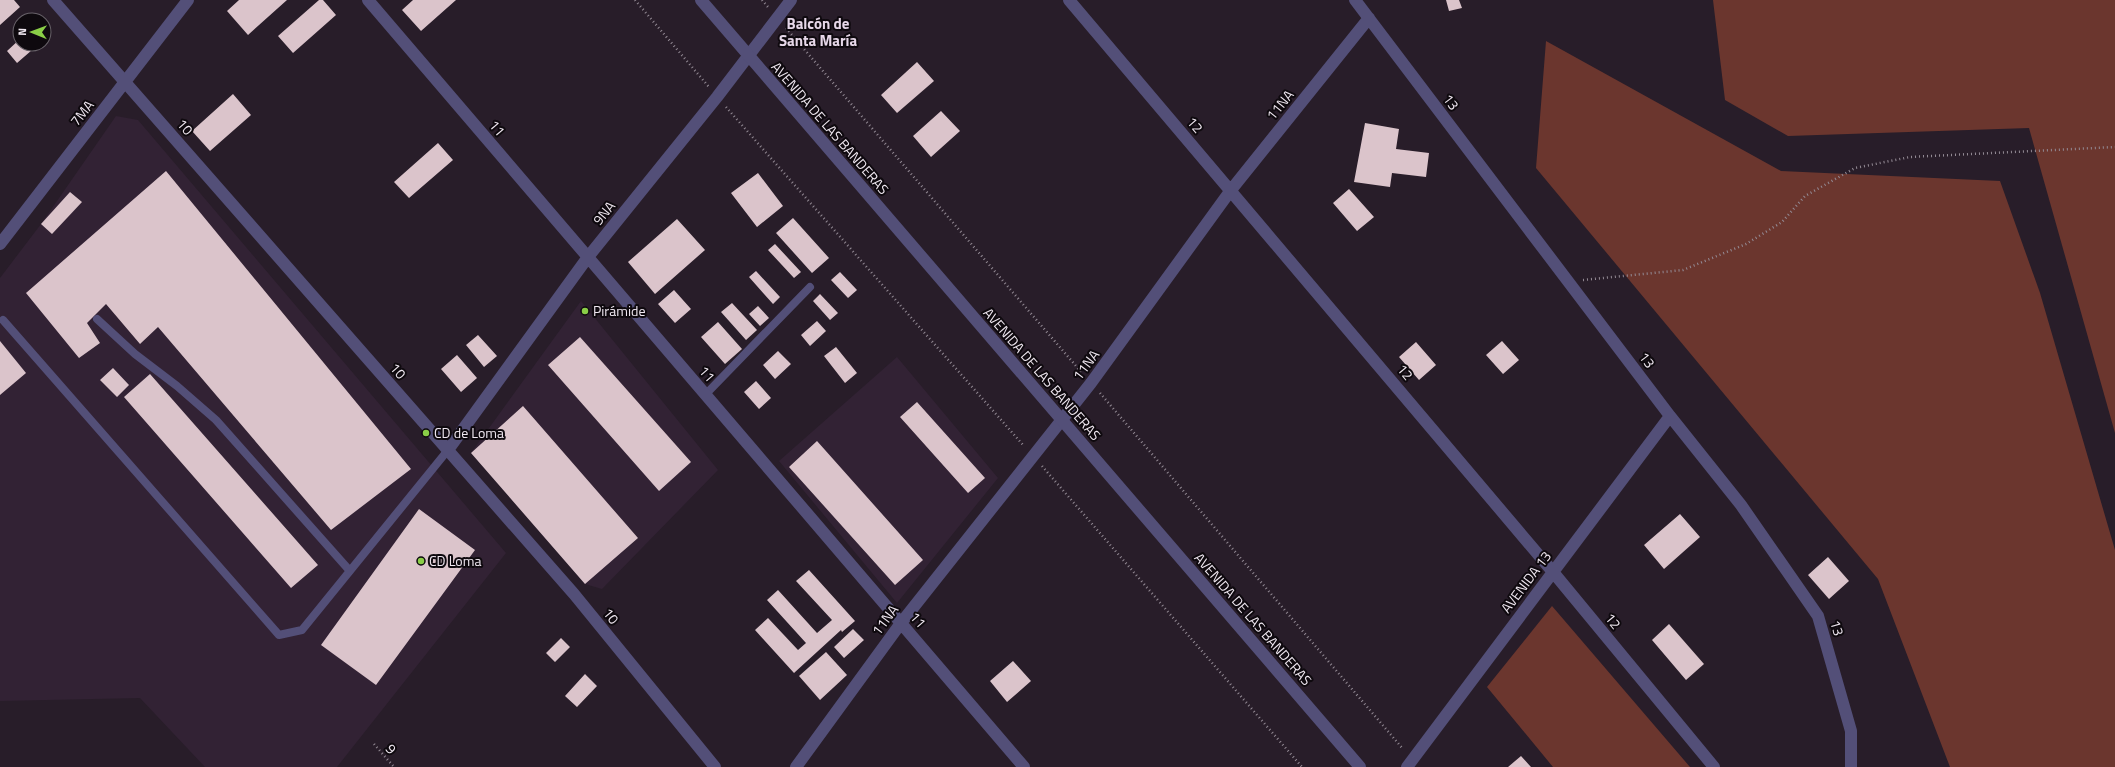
<svg xmlns="http://www.w3.org/2000/svg" width="2115" height="767" font-family="'Titillium Web',sans-serif">
<style>
.built{fill:#322234}
.green{fill:#6b362e}
.building{fill:#dbc4cb}
.lines{fill:none;stroke-linecap:round;stroke-linejoin:round}
.path{stroke:#948b95;stroke-width:2.5;stroke-dasharray:1 3;stroke-linecap:butt}
.service{stroke:#534f78;stroke-width:8}
.minor{stroke:#534f78;stroke-width:12}
.tertiary{stroke:#534f78;stroke-width:12}
.poi-dot{fill:#8ace47;stroke:#0e090e;stroke-width:1.5}
.labels{text-anchor:middle;stroke-width:4;stroke-linejoin:round;paint-order:stroke}
.street-label{font-size:14px;fill:#f0e8f1;stroke:#0e090e}
.poi-label{font-size:14px;fill:#f0e8f1;stroke:#0e090e;text-anchor:start}
.neighbourhood-label{font-size:15px;font-weight:bold;fill:#e7d8e9;stroke:#0e090e}
</style>
<rect width="100%" height="100%" fill="#281d29"/>
<!-- built -->
<path class="built" d="M116 116 138 120 506 553 337 767H205L140 698 0 701V278L41 224Z
M581 301 718 470 602 589 585 584 471 453Z
M897 357 998 478 897 603 779 461Z"/>
<!-- green -->
<path class="green" d="M1713 0H2115V433L2029 128 1788 136 1725 100Z
M1546 41 1781 171 2000 181 2040 293 2115 550V767H1950L1878 579 1536 168Z
M1552 606 1690 767H1553L1487 687Z"/>
<!-- building -->
<path class="building" d="M0 0H14L20 7 0 25Z
M239 0H287L248 35 227 11Z
M319 0H323L336 15 293 53 278 36Z
M413 0H456L421 31 402 10Z
M1446 0H1459L1462 8 1449 11Z
M20 39V44H39L17 63 7 51Z
M917 62 934 81 897 113 881 95Z
M233 94 251 115 210 151 192 131Z
M941 111 960 131 931 157 913 136Z
M1365 123 1399 129 1396 149 1429 153 1426 177 1392 173 1390 187 1354 182Z
M438 143 453 160 409 198 394 182Z
M166 171 411 469 331 530 158 327 140 344 106 304 87 323 100 343 79 358 26 293Z
M758 173 783 206 757 227 731 193Z
M1349 189 1374 217 1357 231 1333 203Z
M70 192 82 202 52 234 41 224Z
M793 218 829 258 812 273 776 233Z
M677 219 705 250 655 294 628 262Z
M775 244 801 272 794 278 768 250Z
M756 271 780 297 773 304 749 277Z
M840 272 857 290 848 298 831 280Z
M674 290 691 309 675 323 658 304Z
M820 294 838 313 830 320 813 301Z
M732 303 757 330 746 340 721 312Z
M758 306 769 318 760 326 749 314Z
M817 321 826 331 810 346 801 335Z
M718 322 742 349 725 364 701 337Z
M478 335 497 356 484 367 466 345Z
M580 337 691 462 659 491 548 365Z
M0 341 26 373 0 395Z
M1502 341 1519 360 1503 374 1486 355Z
M1416 342 1436 365 1419 380 1399 357Z
M836 347 857 373 845 383 824 356Z
M778 351 791 364 775 379 763 365Z
M457 355 477 378 461 392 441 369Z
M113 368 129 385 117 397 100 380Z
M150 374 318 565 291 588 124 397Z
M756 381 771 398 759 409 744 392Z
M917 402 985 478 968 493 900 417Z
M523 406 638 538 585 584 471 453Z
M817 441 923 560 895 585 789 467Z
M419 509 475 550 376 685 321 645Z
M1680 514 1700 537 1664 569 1644 545Z
M1828 557 1849 581 1829 599 1808 575Z
M809 570 855 621 842 632 841 630 794 673 755 630 768 618 798 650 806 643 767 600 778 590 817 633 832 620 796 581Z
M1669 624 1704 664 1686 680 1652 640Z
M853 629 864 640 844 658 834 647Z
M561 638 570 647 555 662 546 653Z
M826 652 847 675 820 700 799 676Z
M1013 661 1031 681 1007 702 990 681Z
M585 674 597 686 577 707 565 696Z
M1521 756 1531 767H1508Z"/>
<g class="lines">
<!-- path -->
<path class="path" d="M635 0 709 87
M762 0 768 7
M786 28 1082 373
M726 107 1024 446
M1583 280 1683 270 1746 244 1782 222 1805 196 1855 168 1910 157 2115 147
M1100 393 1403 749
M1042 466 1302 767
M374 744 394 767"/>
<!-- service -->
<path class="service" d="M97 319 135 354 177 386 216 420 350 571
M3 320 279 635 302 630 448 450
M705 395 810 287"/>
<!-- minor -->
<path class="minor" d="M53 0 574 594 715 767
M368 0 1024 767
M1069 0 1553 572 1714 767
M1355 0 1670 416 1741 505 1818 616 1851 731V767
M0 244 188 0
M448 450 588 257 717 97 791 0
M796 767 901 623 1091 383 1231 190 1369 18
M1407 767 1670 416"/>
<!-- tertiary -->
<path class="tertiary" d="M701 0 1360 767"/>
</g>
<!-- markers -->
<g class="poi-dot">
<circle cx="585" cy="311" r="4"/>
<circle cx="426" cy="433" r="4"/>
<circle cx="421" cy="561" r="4"/>
</g>
<g class="labels">
<!-- street labels -->
<g class="street-label">
<text transform="translate(1451 102) rotate(53)" y="5">13</text>
<text transform="translate(1280 105) rotate(-51)" y="5">11NA</text>
<text transform="translate(82 113) rotate(-52)" y="5">7MA</text>
<text transform="translate(1195 125) rotate(49)" y="5">12</text>
<text transform="translate(185 127) rotate(49)" y="5">10</text>
<text transform="translate(497 128) rotate(50)" y="5">11</text>
<text transform="translate(830 128) rotate(49)" y="5">AVENIDA DE LAS BANDERAS</text>
<text transform="translate(604 213) rotate(-51)" y="5">9NA</text>
<text transform="translate(1647 360) rotate(53)" y="5">13</text>
<text transform="translate(1086 365) rotate(-53)" y="5">11NA</text>
<text transform="translate(398 371) rotate(49)" y="5">10</text>
<text transform="translate(1405 372) rotate(50)" y="5">12</text>
<text transform="translate(707 374) rotate(49)" y="5">11</text>
<text transform="translate(1042 374) rotate(49)" y="5">AVENIDA DE LAS BANDERAS</text>
<text transform="translate(1526 582) rotate(-53)" y="5">AVENIDA 13</text>
<text transform="translate(611 616) rotate(51)" y="5">10</text>
<text transform="translate(1253 619) rotate(49)" y="5">AVENIDA DE LAS BANDERAS</text>
<text transform="translate(885 620) rotate(-53)" y="5">11NA</text>
<text transform="translate(918 620) rotate(49)" y="5">11</text>
<text transform="translate(1613 621) rotate(51)" y="5">12</text>
<text transform="translate(1837 628) rotate(74)" y="5">13</text>
<text transform="translate(391 749) rotate(49)" y="5">9</text>
</g>
<!-- poi labels -->
<g class="poi-label">
<text x="593" y="316">Pirámide</text>
<text x="434" y="438">CD de Loma</text>
<text x="429" y="566">CD Loma</text>
</g>
<!-- neighbourhood labels -->
<g class="neighbourhood-label">
<text x="818" y="29">Balcón de<tspan x="818" dy="17">Santa María</tspan></text>
</g>
</g>
<!-- north arrow -->
<g transform="translate(32 32) rotate(271)"><circle r="19" fill="#0e090e" stroke="#686269"/>
<path d="M0-3L7 15L0 10L-7 15Z" fill="#8ace47"/>
<text y="-6" font-size="11" font-weight="bold" text-anchor="middle" fill="#f0e8f1">N</text>
</g>
</svg>
